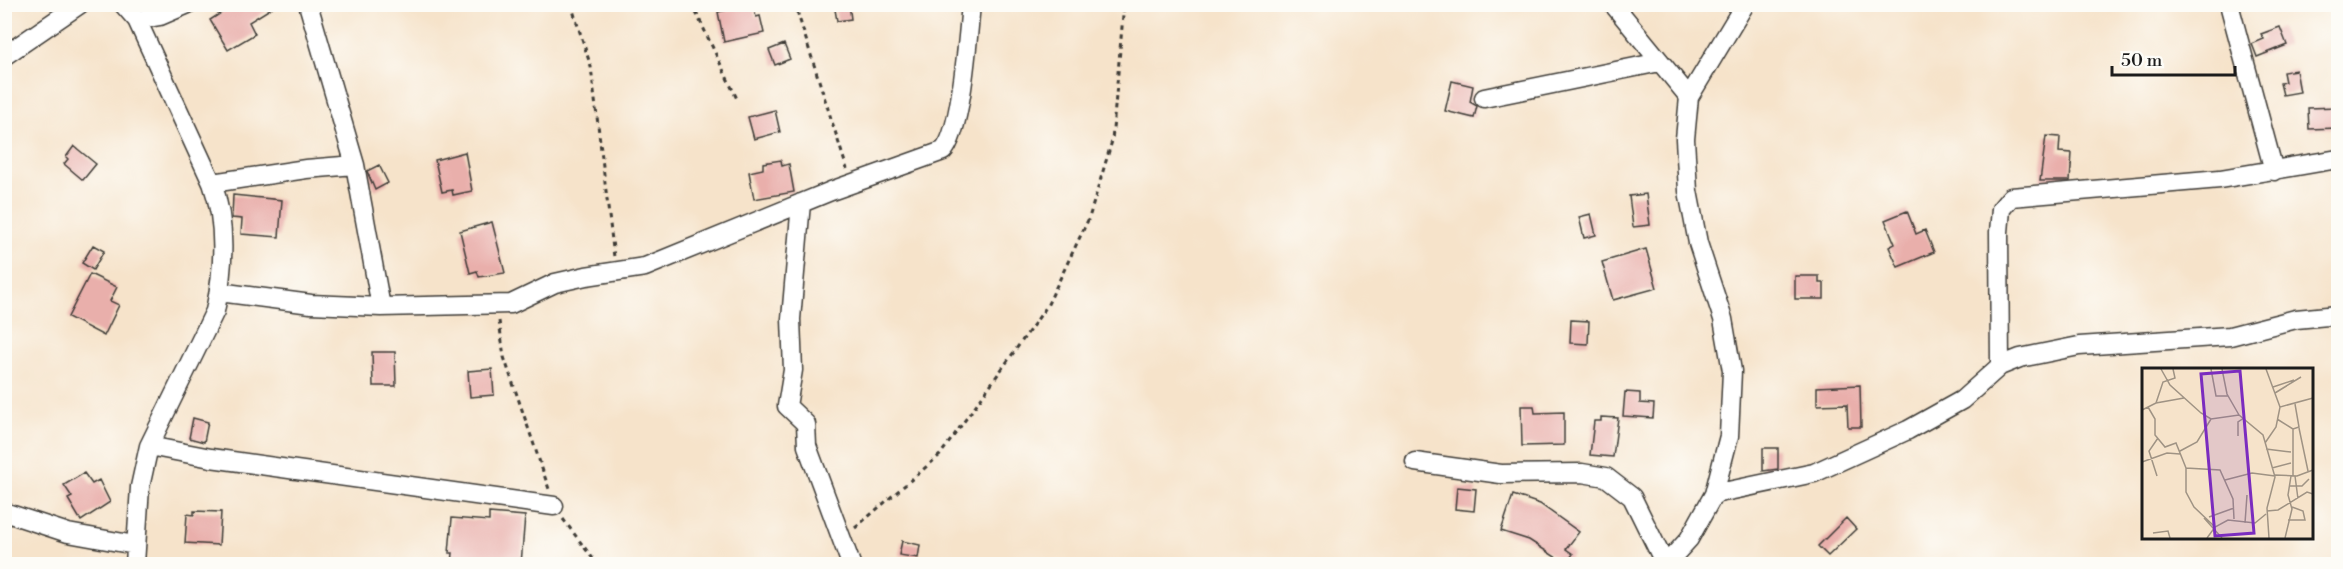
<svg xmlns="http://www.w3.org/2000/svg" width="2343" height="569" font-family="'Libre Bodoni',serif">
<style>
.building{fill:#e9afab}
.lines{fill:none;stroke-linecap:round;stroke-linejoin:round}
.minor-casing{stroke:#3d3a36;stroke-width:21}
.path{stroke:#3d3a36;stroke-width:3;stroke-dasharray:4.5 4.5;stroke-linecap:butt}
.minor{stroke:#fff;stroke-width:18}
.inset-road{fill:none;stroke:#9f9384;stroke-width:1.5}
.view{fill:#7b2cbf;fill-opacity:0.15;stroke:#7b2cbf;stroke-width:3}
.inset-edge{fill:none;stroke:#1c1c1c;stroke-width:3}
</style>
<rect width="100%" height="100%" fill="#fdfcf7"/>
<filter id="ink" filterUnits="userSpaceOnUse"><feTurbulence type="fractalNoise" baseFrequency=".0167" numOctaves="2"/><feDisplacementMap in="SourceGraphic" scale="12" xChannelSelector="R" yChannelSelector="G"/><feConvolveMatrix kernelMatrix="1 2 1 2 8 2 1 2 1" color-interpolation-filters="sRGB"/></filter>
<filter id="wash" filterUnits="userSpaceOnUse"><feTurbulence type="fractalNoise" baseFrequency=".008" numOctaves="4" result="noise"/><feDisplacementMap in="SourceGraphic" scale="24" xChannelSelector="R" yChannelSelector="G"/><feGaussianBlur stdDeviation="1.35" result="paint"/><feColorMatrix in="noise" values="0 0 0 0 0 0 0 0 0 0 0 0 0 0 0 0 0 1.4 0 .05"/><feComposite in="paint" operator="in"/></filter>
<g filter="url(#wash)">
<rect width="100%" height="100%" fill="#f6e3ca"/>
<g id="blocks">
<!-- building -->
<path class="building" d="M235 4H278L249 22 255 34 228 50 210 20Z
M753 4 756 17 760 16 764 33 724 42 718 12Z
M834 4H849L851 19 837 21Z
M2280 27 2287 45 2257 57 2252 44 2264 39 2261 34Z
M784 44 790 59 775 65 769 50Z
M2296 70 2300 92 2283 95 2280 83 2285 82 2283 72Z
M1452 81 1473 86 1470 102 1477 106 1474 118 1445 111Z
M2338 107V128L2309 129 2308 108Z
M775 110 780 132 754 139 748 117Z
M2046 136 2060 137 2059 152 2072 153 2070 181H2040Z
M74 146 96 164 83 180 64 164 68 159 66 157Z
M465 152 472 191 453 195 452 190 442 192 435 160Z
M781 160 782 166 789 164 794 192 754 199 749 172 763 169V163Z
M379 165 388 183 375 190 367 171Z
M1646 194 1650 225 1633 227 1629 196Z
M233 195 282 200 279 237 241 234 242 219 232 218Z
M1907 211 1916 234 1925 230 1934 252 1898 267 1889 247 1895 244 1885 220Z
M1591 214 1596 235 1584 238 1579 217Z
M492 222 505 273 479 277 477 271 470 273 460 231Z
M93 245 104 251 93 270 82 263Z
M1646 249 1657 288 1613 300 1602 262Z
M90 274 117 287 110 301 119 305 104 336 68 317Z
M1795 276H1819V283H1824V299H1795Z
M1571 320 1589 321 1588 344 1570 343Z
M372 352H395L396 386H373Z
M492 369 494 395 470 397 468 371Z
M1860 385 1861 427H1848L1847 404 1817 405V387Z
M1625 392 1640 393V403L1654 404 1653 418 1623 416Z
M1521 406H1534L1535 413 1564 412V445L1522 446Z
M1601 417 1618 418 1613 457 1590 455 1594 421H1601Z
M193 418 208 422 204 442 189 438Z
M1763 448H1778V469L1763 471Z
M84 473 92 484 99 480 110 502 81 521 68 499 72 497 64 485Z
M1457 487 1476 489 1474 511 1455 509Z
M1513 495 1540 504 1579 532 1566 549 1573 554 1566 564 1529 540 1501 531Z
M194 511 221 512 219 545 185 543 187 514 194 515Z
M489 513 525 516 521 564H452L453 553H449L452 518 489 521Z
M1846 518 1856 529 1828 556 1818 546Z
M902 541 920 545 918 558 899 555Z"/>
</g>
</g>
<g filter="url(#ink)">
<use href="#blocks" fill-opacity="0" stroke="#3d3a36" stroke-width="1.5"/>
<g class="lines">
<!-- minor casing -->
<g class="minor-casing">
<path id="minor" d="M123 4 137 20 212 183C227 224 224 269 215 311L149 446 140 487 135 564
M308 4 355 165 381 307
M1613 4 1689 97
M2229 4 2274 171
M137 20 160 16 188 4
M4 56 80 4
M1484 98 1660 62
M212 183 306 169 355 165
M801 203 791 319 793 370 787 406 806 424 807 446 851 564
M219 292 311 304 381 307 511 304 555 283 586 276 645 267 831 191 943 151C962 132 968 34 971 4
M2000 366 1999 232 2001 209 2011 197 2220 179 2338 159
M149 446 211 458 554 506
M1415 462 1501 474 1582 473 1606 477 1632 497 1665 564
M1714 494 1814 473 1908 430 1962 400 2000 366 2020 358 2079 346 2230 336 2296 319 2338 315
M4 512 68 533 135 545
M1666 564 1689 539 1714 494 1729 436 1732 371 1723 319 1698 243 1688 191 1685 139 1689 97 1745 4"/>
</g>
<!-- path -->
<path class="path" d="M571 4 591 67 614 257
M692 4 738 101
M792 4 797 11 847 169
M696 8 706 4
M499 321 504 357 549 489
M563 519 597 564
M855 528 940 455 1047 306 1089 218 1112 141 1124 4"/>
<!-- minor -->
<use href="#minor" class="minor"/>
</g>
</g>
<!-- overview -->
<g transform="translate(2142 368)">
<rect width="171" height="171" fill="#f6e3ca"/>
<path class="inset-road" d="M19 1 28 17 59 45 69 51 97 47 121 67 133 109 125 140 127 170M69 1 74 28H86M80 1 85 26 97 47M124 1 138 39M131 19 152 12M133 25 159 9M14 35 21 14 33 10 31 1M6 39 13 51V67L23 79 34 75 44 100 78 102 91 131 92 151M0 42 14 35 42 30M135 51 151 61V108M157 60 166 103M151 61 157 59 153 36M96 68V54L102 50M123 75 134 59 138 39 171 30M124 81 149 84M38 83 55 74 69 51M0 94 25 85 38 86M44 100V124L52 139 73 159M130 100 149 95M133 107 155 108 171 102M15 108 7 83 16 70M153 108 156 131M83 112 110 105 133 108M147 118H160L167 111M125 143 136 142 165 124 171 126M67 149 92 140M62 150 80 170M146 152H163L161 143 150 139M103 155 105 127M11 165 26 163 28 170M65 170 73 159 86 152 113 155 124 146M143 170 150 141 146 127 149 108"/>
<path class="view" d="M98 3 112 165 73 168 59 6Z"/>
<rect width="171" height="171" class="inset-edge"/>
</g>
<!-- margin -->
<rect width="2343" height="569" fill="none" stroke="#fdfcf7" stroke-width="24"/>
<!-- scale -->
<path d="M2112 66v9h123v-9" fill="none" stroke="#1c1c1c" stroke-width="3"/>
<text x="2121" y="66" font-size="18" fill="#1c1c1c" stroke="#fdfcf7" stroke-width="4.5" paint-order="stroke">50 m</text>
</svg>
